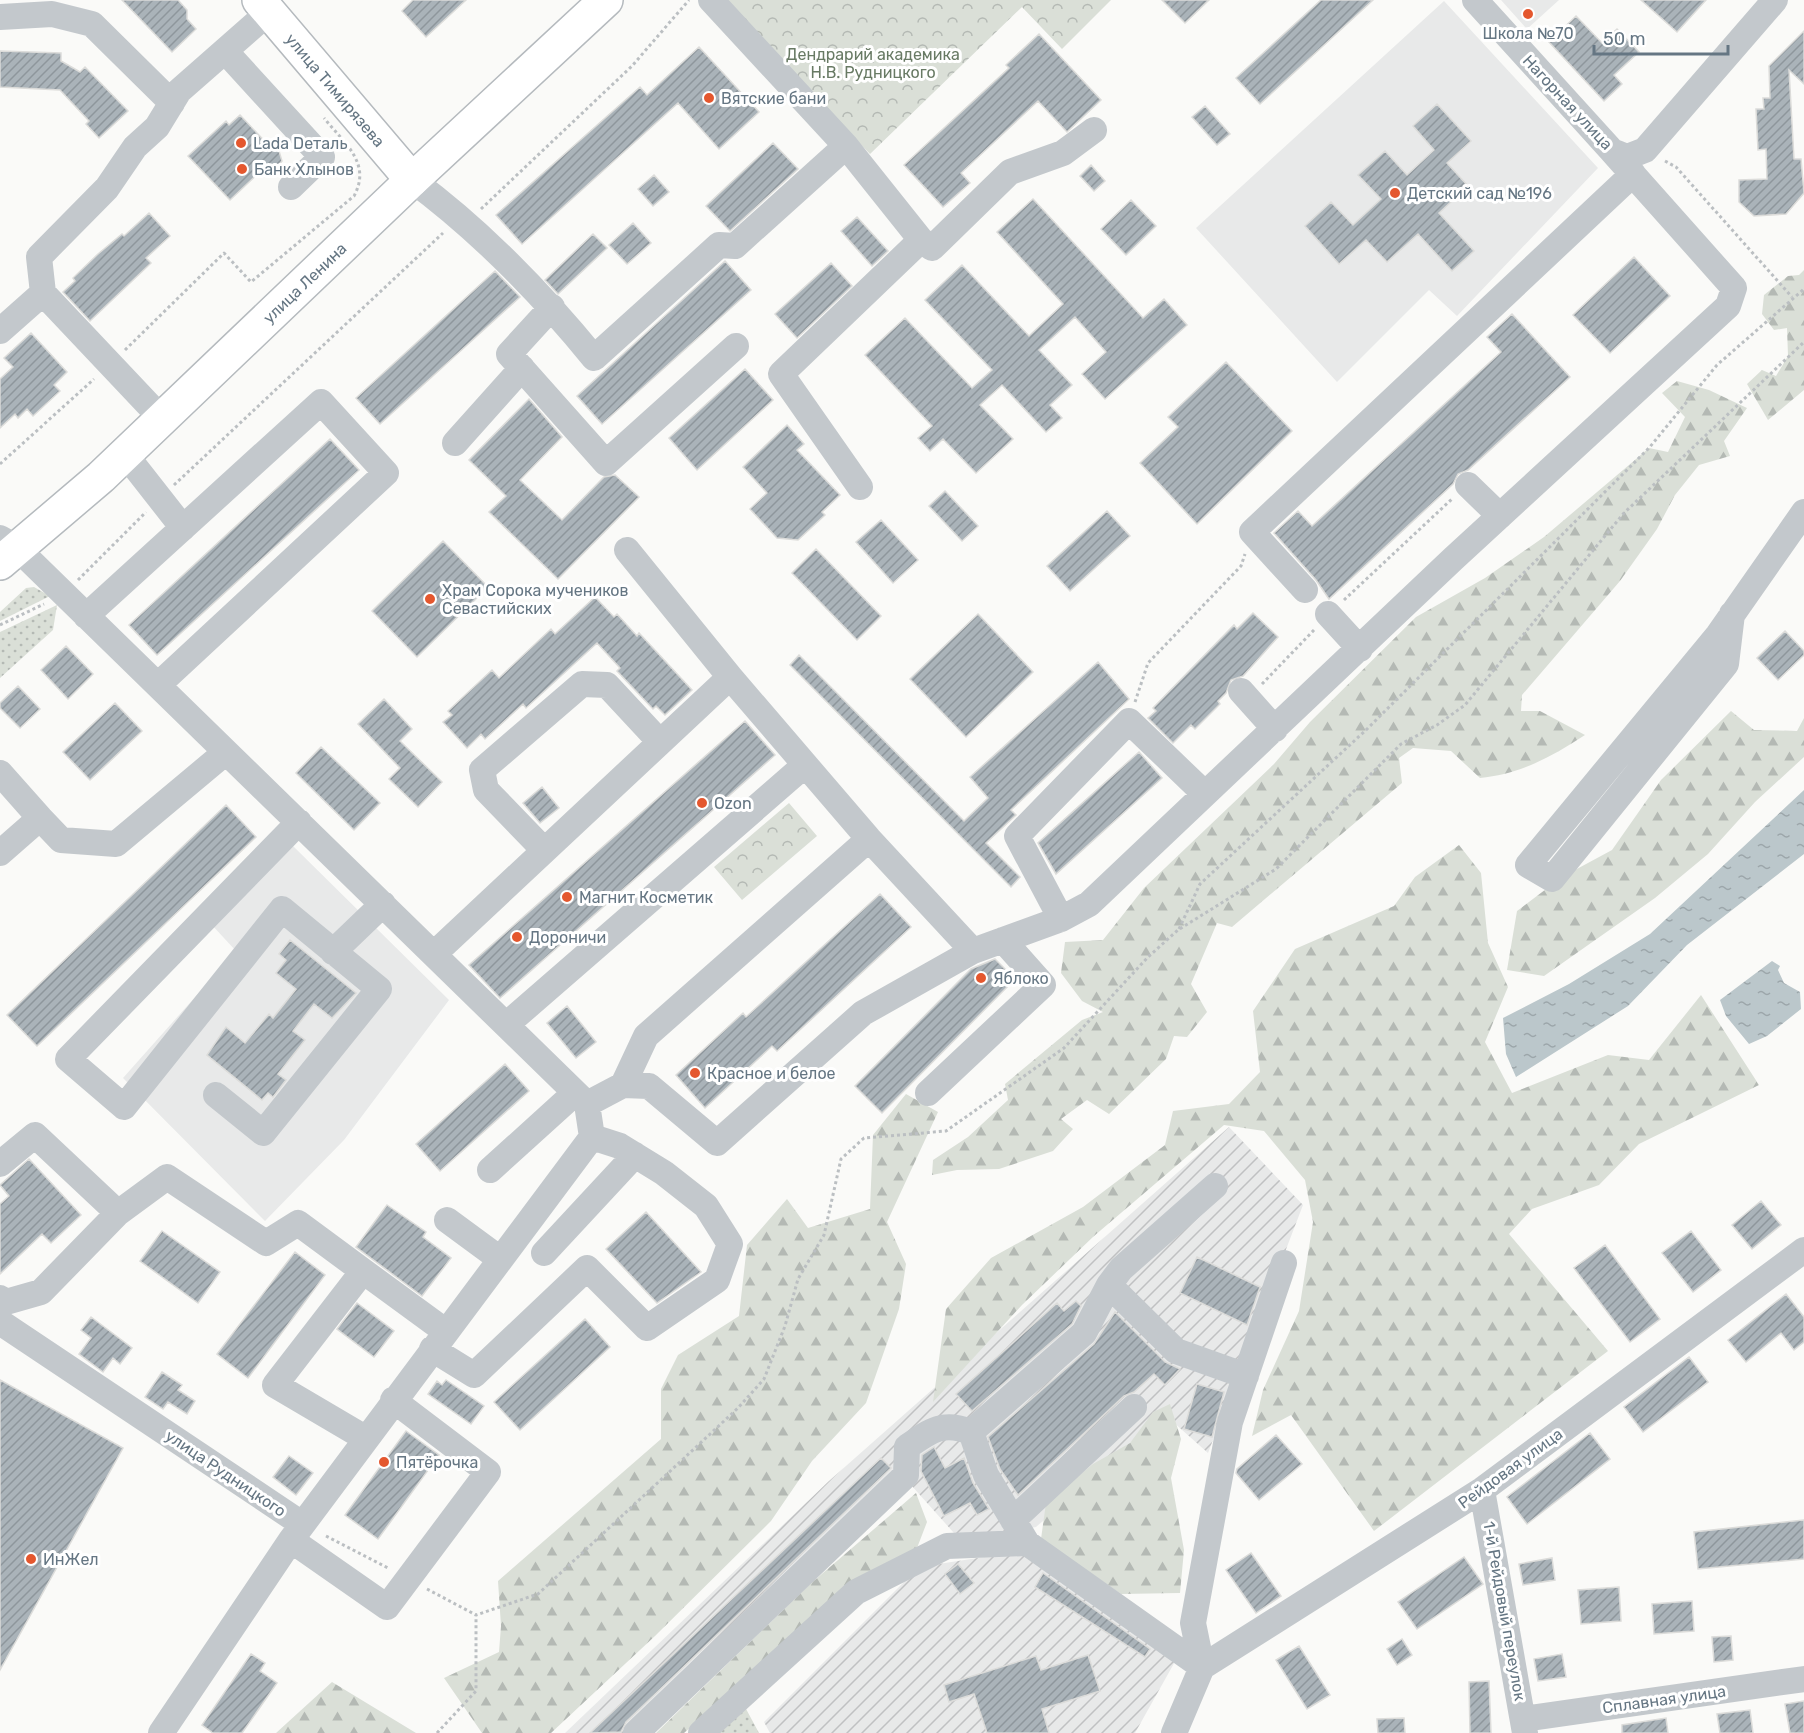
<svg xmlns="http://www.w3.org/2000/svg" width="1804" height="1733" font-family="Rubik,sans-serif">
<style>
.built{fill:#e8e9e9}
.industrial{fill:url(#industrial-furrows)}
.grass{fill:url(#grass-dots)}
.forest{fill:url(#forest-firs)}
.park{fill:url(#park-crowns)}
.water{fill:url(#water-ripples)}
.building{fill:url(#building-hatch);stroke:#dcdcda;stroke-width:1.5}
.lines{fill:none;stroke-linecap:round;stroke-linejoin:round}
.major-casing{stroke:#b5babe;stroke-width:36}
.path{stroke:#bbbfc2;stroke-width:3;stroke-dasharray:3 3;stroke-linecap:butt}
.minor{stroke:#c3c8cc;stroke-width:26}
.major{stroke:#fff;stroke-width:33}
.poi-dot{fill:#e4572e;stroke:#fff;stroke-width:2}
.labels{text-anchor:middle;stroke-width:6;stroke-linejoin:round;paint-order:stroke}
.poi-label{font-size:16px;fill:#657683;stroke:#fff;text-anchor:start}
.park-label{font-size:16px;fill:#687a64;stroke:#fff}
.street-label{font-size:16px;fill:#657683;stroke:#fff}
</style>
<defs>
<pattern id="industrial-furrows" width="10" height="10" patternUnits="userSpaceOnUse" patternTransform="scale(1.5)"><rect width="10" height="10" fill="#e8e9e9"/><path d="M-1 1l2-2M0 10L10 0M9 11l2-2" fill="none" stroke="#c0c1c2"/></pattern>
<pattern id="grass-dots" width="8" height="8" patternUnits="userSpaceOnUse" patternTransform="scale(1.5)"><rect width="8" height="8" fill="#dadfd7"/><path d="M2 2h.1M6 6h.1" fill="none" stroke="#b4b9b4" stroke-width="1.8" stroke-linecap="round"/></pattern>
<pattern id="forest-firs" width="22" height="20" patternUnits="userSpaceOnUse" patternTransform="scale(1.5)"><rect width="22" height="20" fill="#dadfd7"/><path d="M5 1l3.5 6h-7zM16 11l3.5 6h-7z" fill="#b4b9b4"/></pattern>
<pattern id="park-crowns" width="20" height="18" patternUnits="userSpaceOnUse" patternTransform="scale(1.5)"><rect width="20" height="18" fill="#dadfd7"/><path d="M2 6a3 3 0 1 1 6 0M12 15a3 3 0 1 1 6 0" fill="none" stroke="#b4b9b4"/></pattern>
<pattern id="water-ripples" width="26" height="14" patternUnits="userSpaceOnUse" patternTransform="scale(1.5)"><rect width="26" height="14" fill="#bbc7cb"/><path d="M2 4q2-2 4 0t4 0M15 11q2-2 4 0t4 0" fill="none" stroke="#9ca6aa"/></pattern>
<pattern id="building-hatch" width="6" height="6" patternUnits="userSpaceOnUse" patternTransform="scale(1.5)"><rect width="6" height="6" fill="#aab3b9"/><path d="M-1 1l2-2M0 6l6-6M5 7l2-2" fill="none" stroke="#8e969c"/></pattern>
</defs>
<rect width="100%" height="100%" fill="#fafaf8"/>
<!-- built -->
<path class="built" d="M1501 0H1559L1527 29Z
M1444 1 1598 168 1457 316 1429 290 1337 382 1196 228Z
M293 846 449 1000 344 1140 265 1221 123 1078 236 951 211 924Z"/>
<!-- industrial -->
<path class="industrial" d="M1229 1127 1303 1205 1208 1453 1163 1413 1036 1527 962 1542 911 1485 649 1733H565L829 1481Z
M1023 1551 1177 1658 1135 1733H770L764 1722 919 1567Z"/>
<!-- grass -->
<path class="grass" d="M34 587 50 596 0 621V612L26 588Z
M57 605 53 630 0 678V632Z
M745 1707 759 1733H716Z"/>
<!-- forest -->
<path class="forest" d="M1804 270V390L1768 420 1747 384 1762 370 1776 376 1788 356 1787 328 1774 330 1762 314 1764 295 1788 276 1799 275Z
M1677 381 1709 390 1747 408 1724 441 1730 456 1699 465 1675 495 1657 529 1620 581 1522 695 1521 711H1540L1585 735C1551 757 1521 774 1480 778L1451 751 1413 748 1399 758 1402 783 1232 927 1217 923 1191 984 1207 1012 1187 1037 1174 1036 1166 1059 1109 1114 1087 1100 1061 1119 1073 1129 1053 1151 999 1169 957 1170 932 1175 933 1160 968 1137 1008 1100 1005 1084 1082 1020 1103 1012 1082 1001 1061 973 1065 942 1103 940 1144 888 1274 764 1310 722 1416 617 1485 578 1544 537 1649 448 1668 452 1685 417 1662 393Z
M1731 711 1754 730 1797 731 1804 718V757L1755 802 1708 854 1655 898 1544 976 1507 970 1517 911 1562 877 1612 850 1661 780Z
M1459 845 1481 873 1488 943 1508 987 1485 1042 1512 1093 1608 1055 1649 1060 1701 995 1759 1085 1639 1144 1599 1185 1532 1209 1509 1234 1608 1351 1374 1531 1291 1415 1252 1436 1263 1390 1299 1311 1313 1222 1305 1180 1264 1131 1224 1125 1094 1236 1022 1305 933 1402 946 1309 991 1258 1083 1207 1165 1145 1173 1111 1229 1104 1260 1072 1253 1011 1295 949 1394 906 1415 877Z
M906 1094 938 1112 887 1222 906 1264 899 1309 866 1403 812 1461 771 1521 655 1636 551 1733H482L444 1678 499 1652 501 1626 498 1581 661 1439V1389L678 1355 739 1316 747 1245 787 1199 808 1228 870 1209 873 1135Z
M1170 1404 1181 1439 1171 1478 1184 1550 1180 1593 1121 1594 1041 1539 1046 1503 1093 1464 1130 1443 1153 1412Z
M916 1493 927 1522 917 1548 844 1592 684 1733H656L809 1585Z
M332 1682 416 1733H276Z"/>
<!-- park -->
<path class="park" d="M722 0H1111L1062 49 1022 7 870 154Z
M789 803 817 836 742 900 714 867Z"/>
<!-- water -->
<path class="water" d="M1804 790V854L1687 945 1628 1006 1516 1077 1506 1054 1503 1018 1569 984 1650 934Z
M1772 961 1780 966 1778 970 1784 983 1800 992 1801 1009 1767 1036 1749 1044 1726 1016 1720 1000Z"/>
<!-- building -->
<path class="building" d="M122 0H178L187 10V19L196 29 172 52Z
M413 0H466L426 37 402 11Z
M1162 0H1209L1185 23Z
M1321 0H1373L1260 104 1236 78Z
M1641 0H1706L1677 32Z
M1576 16 1602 43 1617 29 1639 52 1614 75 1622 84 1604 101 1549 42Z
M1804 31V84L1789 70 1794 159H1801L1804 193 1786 214 1754 216 1739 202V180L1767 179 1766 149 1758 150 1756 109H1764L1763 98H1770L1769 66Z
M1039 34 1101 100 1067 132 1038 101 961 173 970 183 943 207 904 165 1009 68 1006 65Z
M699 47 759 112 719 149 678 103 522 244 496 215 640 87 647 95Z
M0 51 61 53V61L80 72 85 67 128 111 99 138 86 124 89 121 60 90 0 87Z
M1437 104 1471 141 1447 163 1468 186 1439 213 1474 251 1452 271 1418 234 1387 262 1366 240 1339 264 1305 226 1331 202 1353 225 1381 199 1358 175 1385 151 1407 175 1434 150 1413 126Z
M1205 106 1230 134 1217 145 1192 117Z
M240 115 272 149 279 151 282 161 277 167 266 166 230 200 188 156 226 121 229 125Z
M773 143 798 169 730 231 706 206Z
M1091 165 1105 181 1094 191 1080 176Z
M654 175 669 192 653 206 638 189Z
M1033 199 1143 318 1164 299 1187 325 1105 399 1082 374 1106 352 1075 317 1039 350 1072 385 1050 405 1062 418 1046 432 1002 385 980 405 1013 439 976 473 943 439 930 451 918 438 932 426 865 355 905 318 972 388 992 370 925 300 962 265 1029 336 1063 304 997 232Z
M1131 200 1156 226 1126 255 1101 229Z
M149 213 170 236 146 258 151 263 90 321 63 292 75 281 73 278 98 254 122 234 124 236Z
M857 217 888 251 872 266 841 231Z
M633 223 651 243 627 264 609 245Z
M593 234 607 248 558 294 545 280Z
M1634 257 1670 296 1610 353 1573 315Z
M725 261 751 290 602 424 577 396Z
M831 263 852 286 797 338 775 314Z
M495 271 520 297 380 424 356 398Z
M1512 314 1570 377 1468 470 1458 474 1453 484 1329 599 1316 580 1274 533 1298 511 1312 526 1501 352 1487 337Z
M31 333 67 372 54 385 60 391 33 416 27 409 18 418 15 414 0 428V379L13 367 4 358Z
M1226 362 1292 431 1197 524 1140 463 1178 427 1168 417Z
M745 369 773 400 697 470 669 438Z
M529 399 562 437 520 480 562 520 604 477 615 475 639 497 558 579 489 512 506 496 469 460Z
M787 425 804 444 797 450 840 495 822 512 825 515 798 540 777 538 750 509 767 493 743 467Z
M330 439 359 470 157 655 129 625Z
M945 491 978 526 962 541 929 506Z
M1107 511 1130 536 1070 591 1047 566Z
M881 520 918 560 893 583 856 542Z
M443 541 488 587 417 657 372 611Z
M816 549 881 616 857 640 792 573Z
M595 597 614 617 617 614 637 636 639 633 692 690 665 715 656 706 653 709 617 671 620 668 597 643 526 708 523 704 485 739 481 734 467 748 443 722 452 715 448 711 492 670 499 678 551 629 555 634Z
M1253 613 1278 637 1243 676 1231 680 1226 693 1218 701 1220 704 1195 729 1191 725 1173 743 1148 718 1156 711 1153 708 1234 625 1237 629Z
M978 614 1033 672 966 737 910 679Z
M1785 631 1804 651V655L1778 680 1757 658Z
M66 646 93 674 68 699 41 670Z
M799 655 964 821 988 798 970 777 1098 662 1129 699 1011 810 1016 815 986 843 1020 877 1011 887 790 665Z
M18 686 40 709 20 728 0 708V703Z
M384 699 412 729 400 741 442 782 418 807 389 779 400 768 358 724Z
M115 703 142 731 90 780 63 752Z
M745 721 775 755 500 998 469 965Z
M321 747 380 803 354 830 296 773Z
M1139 752 1162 778 1056 874 1038 843Z
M542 787 559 808 540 823 523 803Z
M226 805 256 837 37 1046 7 1015Z
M880 894 911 927 777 1051 772 1046 705 1108 676 1075 743 1013 746 1017Z
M290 940 356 993 332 1018 314 1004 293 1031 305 1040 278 1074 286 1080 273 1097 268 1093 262 1100 207 1055 226 1027 245 1043 269 1014 273 1018 296 989 276 973 286 960 279 954Z
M995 959 1015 979 882 1113 855 1086 971 969Z
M567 1006 596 1042 576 1058 547 1023Z
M505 1064 529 1091 440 1171 416 1144Z
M29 1159 81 1215 51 1243 42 1234 0 1274V1204L9 1196 0 1185Z
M1761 1201 1781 1225 1752 1249 1732 1225Z
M387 1205 426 1232 423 1237 451 1258 422 1296 356 1247Z
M646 1212 701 1272 657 1303 606 1249Z
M162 1231 220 1272 198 1303 140 1261Z
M1691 1231 1721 1270 1693 1292 1662 1253Z
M1605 1245 1660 1319 1630 1342 1574 1268Z
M295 1252 325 1275 248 1378 217 1354Z
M1197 1257 1260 1287 1247 1325 1180 1293Z
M1786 1294 1804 1317V1342L1794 1350 1781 1333 1746 1362 1728 1340Z
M1076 1301 1081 1306 1072 1324 972 1411 956 1394 1057 1303 1064 1311Z
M357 1303 394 1331 374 1357 337 1329Z
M1115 1312 1165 1362 1180 1369 1165 1385 1154 1374 1134 1392 1124 1396 1018 1495 1000 1469 988 1437 1094 1344Z
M91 1317 132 1348 120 1364 113 1358 103 1372 79 1354 91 1338 81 1330Z
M585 1319 610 1347 520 1430 494 1402Z
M1689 1357 1708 1382 1643 1432 1624 1407Z
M162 1372 182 1385 178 1390 195 1401 187 1414 168 1402 163 1409 145 1397Z
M0 1380 123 1448 0 1670Z
M446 1380 484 1406 471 1424 428 1394 437 1381 442 1385Z
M1197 1384 1224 1392 1212 1437 1184 1429Z
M406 1431 439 1455 378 1539 345 1515Z
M1590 1433 1610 1459 1527 1524 1507 1497Z
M1276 1435 1302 1464 1259 1500 1236 1473 1237 1469Z
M934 1447 945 1468 964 1458 973 1483 989 1509 977 1515 970 1503 944 1516 921 1471 922 1455Z
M289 1456 313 1473 296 1495 273 1477Z
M881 1458 891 1468 626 1722 621 1732 590 1733Z
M1804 1520V1559L1698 1569 1694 1532Z
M1251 1553 1281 1596 1256 1613 1226 1570Z
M1464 1557 1483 1584 1417 1629 1398 1602Z
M1552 1558 1555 1580 1523 1585 1519 1564Z
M958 1564 974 1583 960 1594 945 1574Z
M1043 1573 1150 1649 1145 1657 1035 1587Z
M1619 1587 1621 1621 1581 1624 1578 1590Z
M1692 1601 1694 1631 1654 1634 1652 1604Z
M1731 1636 1733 1660 1714 1662 1712 1637Z
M1402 1639 1412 1655 1397 1665 1387 1649Z
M1299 1646 1330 1695 1307 1709 1276 1660Z
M251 1654 265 1663 260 1671 277 1683 242 1733H213L202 1725Z
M1562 1654 1566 1677 1538 1681 1534 1659Z
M1088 1655 1100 1691 1042 1709 1049 1733H987L974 1694 949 1702 944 1685 1036 1656 1041 1670Z
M1489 1681 1491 1733H1470L1469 1682Z
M1804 1701V1733H1790L1785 1704Z
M1750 1710 1753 1733H1720L1717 1714Z
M1404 1718 1405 1733H1378L1377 1719Z
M1666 1718 1668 1733H1622V1725Z"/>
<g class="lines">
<!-- major casing -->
<g class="major-casing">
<g id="major">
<path id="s1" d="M259 0 412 180"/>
<path id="s2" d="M0 563 101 477 412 180 606 0"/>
</g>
</g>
<!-- path -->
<path class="path" d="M1665 161 1676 167 1792 297
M481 209 632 66 689 0
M125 350 224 253 251 282 354 196C372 163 344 143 324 118
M0 464 94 379
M174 485 443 233
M78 580 146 512
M1344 600 1453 498
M0 625 44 604
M1262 684 1314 630
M1135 702 1148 663 1241 566 1245 554
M1179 929 1200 884 1366 730 1649 448 1717 365 1804 289
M326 1536 390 1569
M427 1589 476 1615 538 1594 738 1408 764 1379 785 1326 798 1279 824 1235 841 1159 864 1138 946 1131 1064 1048 1148 957 1178 930 1276 869 1401 744 1437 725 1465 705 1624 513 1804 342
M437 1733 476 1691V1615"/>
<!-- minor -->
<path class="minor" d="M1475 0 1612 151 1627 157 1645 150 1775 0
M0 17 52 14 92 24 172 103
M225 51 322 157 291 187
M846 146 921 240 932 248 1010 172 1063 153 1094 130
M412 180C481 231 540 292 594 358L719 245 735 246 846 146 711 0
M43 293 39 257 107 188 135 147 157 127 179 91 269 12
M552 307 509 354 606 463 736 346
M0 331 43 293 162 419
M455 443 522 368
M125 454 183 528
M1468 485 1500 516
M860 487 781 374 921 240
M0 538 16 547 587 1104 592 1137 291 1540 161 1733
M627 550 730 677
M1305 590 1252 532 1633 174
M1328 614 1360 649
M1732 614 1726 664 1552 879 1528 865 1718 635 1804 512
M86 616 321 402 386 473 158 685
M1241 691 1275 729
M0 773 40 818
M544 850 486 790 482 770 582 684 607 685 660 742
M0 853 40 818 61 840 116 844 226 752
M1061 919 1017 836 1129 721 1205 794
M333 952 383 904
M434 954 730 677 869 839 973 951 1061 919 1089 904 1453 559 1728 306 1734 288 1612 151
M506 1025 805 765
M623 1085 646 1036 869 839
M928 1093 1043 985 1003 940
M216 1095 263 1133 379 989 282 909 124 1107 68 1059 299 822
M587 1104 623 1085 649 1086 717 1143 863 1013 973 951
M0 1164 35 1135 118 1213
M490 1170 575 1093
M1215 1186 1121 1269 1109 1285 1176 1351 1246 1376
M447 1220 500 1259
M544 1253 635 1155
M363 1271 445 1331
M0 1298 6 1302 41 1292 118 1213 167 1177 266 1243 298 1223 363 1271 275 1385 365 1438
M0 1322 302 1524
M432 1349 474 1375 587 1268 647 1328 717 1280 730 1244 706 1206 664 1173 620 1146 592 1137
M1482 1490 1525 1733
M1013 1520 1134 1407
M291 1540 387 1607 488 1472 393 1400
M1027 1543 986 1475 971 1432 1084 1333 1109 1285
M1524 1719 1804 1679
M636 1733 906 1475 907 1447C931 1430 943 1421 971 1432
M701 1733 856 1592 947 1546 1027 1543 1202 1667 1482 1490 1804 1250
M1174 1733 1202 1667 1193 1623 1230 1422 1284 1263"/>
<!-- major -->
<use href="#major" class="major"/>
</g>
<!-- markers -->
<g class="poi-dot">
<circle cx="1528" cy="14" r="6"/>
<circle cx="709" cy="98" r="6"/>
<circle cx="241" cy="143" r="6"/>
<circle cx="242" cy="169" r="6"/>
<circle cx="1395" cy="193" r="6"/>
<circle cx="430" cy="599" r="6"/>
<circle cx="702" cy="803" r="6"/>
<circle cx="567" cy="897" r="6"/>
<circle cx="517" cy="937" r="6"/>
<circle cx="981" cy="978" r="6"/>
<circle cx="695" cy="1073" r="6"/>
<circle cx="384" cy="1462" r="6"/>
<circle cx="31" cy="1559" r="6"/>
</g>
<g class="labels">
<!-- poi labels -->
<g class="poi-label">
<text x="1528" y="39" text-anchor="middle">Школа №70</text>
<text x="721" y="104">Вятские бани</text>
<text x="253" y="149">Lada Dеталь</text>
<text x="254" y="175">Банк Хлынов</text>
<text x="1407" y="199">Детский сад №196</text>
<text x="442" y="596">Храм Сорока мучеников<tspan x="442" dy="18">Севастийских</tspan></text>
<text x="714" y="809">Ozon</text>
<text x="579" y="903">Магнит Косметик</text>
<text x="529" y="943">Дороничи</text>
<text x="993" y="984">Яблоко</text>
<text x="707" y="1079">Красное и белое</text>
<text x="396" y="1468">Пятёрочка</text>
<text x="43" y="1565">ИнЖел</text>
</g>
<!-- park labels -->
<g class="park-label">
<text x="873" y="60">Дендрарий академика<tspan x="873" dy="18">Н.В. Рудницкого</tspan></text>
</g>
<!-- street labels -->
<g class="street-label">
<text dy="6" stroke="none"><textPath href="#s1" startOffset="118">улица Тимирязева</textPath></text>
<text transform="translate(1568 102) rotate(47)" y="6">Нагорная улица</text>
<text dy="6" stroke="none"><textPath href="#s2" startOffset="414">улица Ленина</textPath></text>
<text transform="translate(1510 1468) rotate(-36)" y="6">Рейдовая улица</text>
<text transform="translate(226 1473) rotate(34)" y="6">улица Рудницкого</text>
<text transform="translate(1505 1611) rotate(80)" y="6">1-й Рейдовый переулок</text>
<text transform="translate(1664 1699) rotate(-8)" y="6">Сплавная улица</text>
</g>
</g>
<!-- scale -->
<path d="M1594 45v9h134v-9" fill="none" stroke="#657683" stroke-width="3"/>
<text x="1603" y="45" font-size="18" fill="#657683" stroke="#ffffff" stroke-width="4.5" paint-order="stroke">50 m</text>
</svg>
